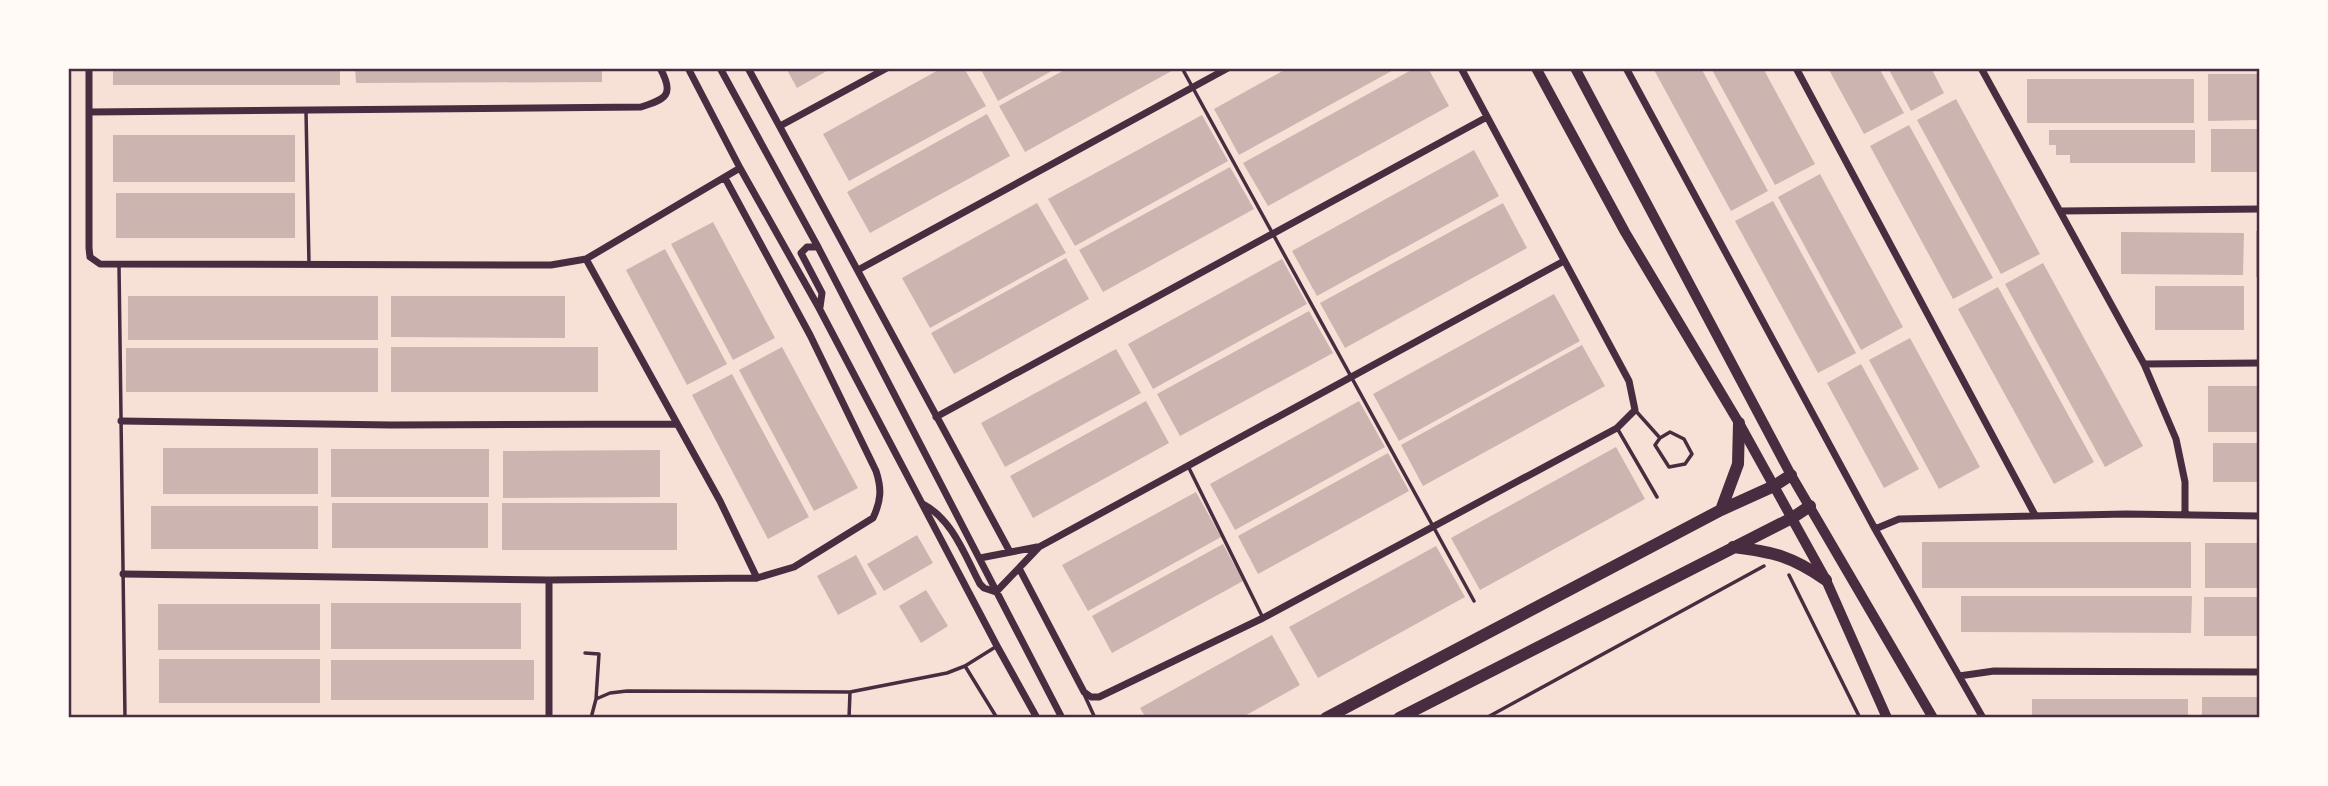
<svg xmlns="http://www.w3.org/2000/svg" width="2328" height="786" font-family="'Noto Sans',sans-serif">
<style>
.building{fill:#ccb4b1}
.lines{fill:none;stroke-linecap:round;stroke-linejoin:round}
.path{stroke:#4a2c40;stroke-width:3.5}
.service{stroke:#4a2c40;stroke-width:3.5}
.minor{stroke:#4a2c40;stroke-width:7}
.secondary{stroke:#4a2c40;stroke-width:10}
.primary{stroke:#4a2c40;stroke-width:12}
.neatline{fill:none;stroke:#4a2c40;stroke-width:2.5}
</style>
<rect width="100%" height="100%" fill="#f7e1d7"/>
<!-- building -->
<path class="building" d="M113 68H340V85H113Z
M355 68H602V82L356 83Z
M786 68H832L797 88Z
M942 68H964L986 106 849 181 823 134Z
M980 68H1057L998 101Z
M1068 68H1177L1025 152 999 106Z
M1288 68H1397L1239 155 1214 109Z
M1415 68H1428L1449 106 1268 206 1243 163Z
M1653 68H1701L1768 191 1731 211Z
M1711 68H1763L1815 164 1775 185Z
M1828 68H1879L1904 113 1864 134Z
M1888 68H1931L1944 93 1911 111Z
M2208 74H2260V120L2208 121Z
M2027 79H2194V123H2027Z
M1956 99 2040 254 2001 274 1917 120Z
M987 114 1010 156 870 233 847 192Z
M1202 115 1228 161 1075 246 1048 199Z
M1909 125 1993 278 1953 299 1870 146Z
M2211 129H2260V172H2211Z
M2049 130H2195V163H2070V155H2056V145H2049Z
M113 135H295V182H113Z
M1474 150 1499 196 1317 296 1292 251Z
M1230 167 1254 209 1103 292 1079 250Z
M1820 174 1903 327 1861 350 1778 197Z
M116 193H295V238H116Z
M1773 201 1856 353 1818 373 1735 221Z
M1037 203 1066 253 930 328 902 278Z
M1503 203 1527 248 1345 348 1320 303Z
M713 222 775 338 733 360 671 244Z
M2256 231H2260V277H2256Z
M2121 232 2244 233 2243 275 2121 274Z
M665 249 727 364 687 385 626 270Z
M1066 258 1089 299 954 374 931 333Z
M1282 259 1307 304 1153 389 1128 344Z
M2043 263 2143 446 2105 467 2005 284Z
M2155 286H2244V330H2155Z
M1998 287 2094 462 2054 484 1958 309Z
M1554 294 1580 341 1399 441 1373 394Z
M128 296H378V340H128Z
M391 296H565V338L391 337Z
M1309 311 1333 353 1180 436 1157 394Z
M1910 338 1980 467 1939 489 1869 360Z
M1582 345 1605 386 1423 486 1401 445Z
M391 347H598V392H391Z
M782 347 858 488 814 511 739 370Z
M126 348H378V392H126Z
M1116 349 1141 393 1005 467 981 423Z
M1861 364 1919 469 1884 488 1827 383Z
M732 374 809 517 768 539 692 395Z
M2208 386H2260V432H2208Z
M1146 401 1169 443 1033 518 1010 476Z
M1359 401 1385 447 1235 530 1210 484Z
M2213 443H2260V482H2213Z
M1616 447 1645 499 1480 590 1451 538Z
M163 448H318V494H163Z
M331 449H489V497H331Z
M660 450V497L503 498V451Z
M1388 453 1409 491 1258 574 1238 536Z
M1196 492 1221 537 1088 611 1062 565Z
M332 503H488V548H332Z
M502 503H677V550H502Z
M151 506H318V549H151Z
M917 535 933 563 884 591 867 564Z
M1922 542H2191V588H1922Z
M2205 543H2260V588H2205Z
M1223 544 1243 581 1112 653 1092 616Z
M1436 546 1465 597 1318 678 1289 627Z
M856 555 877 594 838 615 817 576Z
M926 590 948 626 921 643 899 606Z
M1961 596H2192L2191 633 1961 632Z
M2204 597H2260V636H2204Z
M331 603H521V649H331Z
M158 604H320V650H158Z
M1272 635 1300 685 1241 718H1146L1140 708Z
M159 659H320V703H159Z
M331 660H534V700H331Z
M2202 697H2260V718H2202Z
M2032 699H2188V718H2032Z"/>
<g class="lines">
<!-- path -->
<path class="path" d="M1789 575 1860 718
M1486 718 1764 566"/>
<!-- service -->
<path class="service" d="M1182 68 1474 601
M306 111 309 264
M119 265 125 718
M1635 410 1660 438 1670 432 1684 439 1692 454 1685 464 1669 467 1655 445 1660 438
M1617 428 1657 497
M1188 466 1263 618
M585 653 599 654 596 699
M965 666 997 718
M1084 694 1095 718
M591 718 596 699 610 693 627 691 850 692 947 673 965 666 997 646
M849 718 850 692"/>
<!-- minor -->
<path class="minor" d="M89 68V248L90 257 100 264 551 265 586 259 740 168
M688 68 740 168 819 308 997 646 1037 718
M720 68 818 247 1062 718
M748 68 1010 552
M1626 68 1875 529 1983 718
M1796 68 2035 515
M1981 68 2144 364 2176 439 2185 482V515
M89 112 641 107C666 99 675 95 660 68
M780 126 887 68
M2061 211 2260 209
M818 247H807L801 253 822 293 820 307
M586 259 720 501 757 578
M858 270 1228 68
M2144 364 2260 363
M936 417 1487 117
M121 421 391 425 677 424
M923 504C953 520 965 556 980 584L984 588 996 592 1039 547 1564 261
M1875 529 1899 519 2126 514 2260 516
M980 558 1037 547
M1019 568 1084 692 1091 697H1099L1263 618 1617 428 1635 410 1629 381 1461 68
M123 574 549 580 757 578 794 567 873 518C881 501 882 489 876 471L810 335 725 178
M549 580V718
M1959 676 1994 671 2260 672"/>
<!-- secondary -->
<path class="secondary" d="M1536 68 1625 232 1739 423 1826 580 1887 718
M1575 68 1791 475 1933 718"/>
<!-- primary -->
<path class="primary" d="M1721 510 1738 464 1739 423
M1733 547C1774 552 1791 556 1826 580
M1326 718 1721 510 1774 486 1791 475
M1399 718 1792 518 1810 506"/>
</g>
<!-- border -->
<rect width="2328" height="786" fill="none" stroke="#fffaf5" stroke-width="140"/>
<rect x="70" y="70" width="2188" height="646" class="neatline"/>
</svg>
